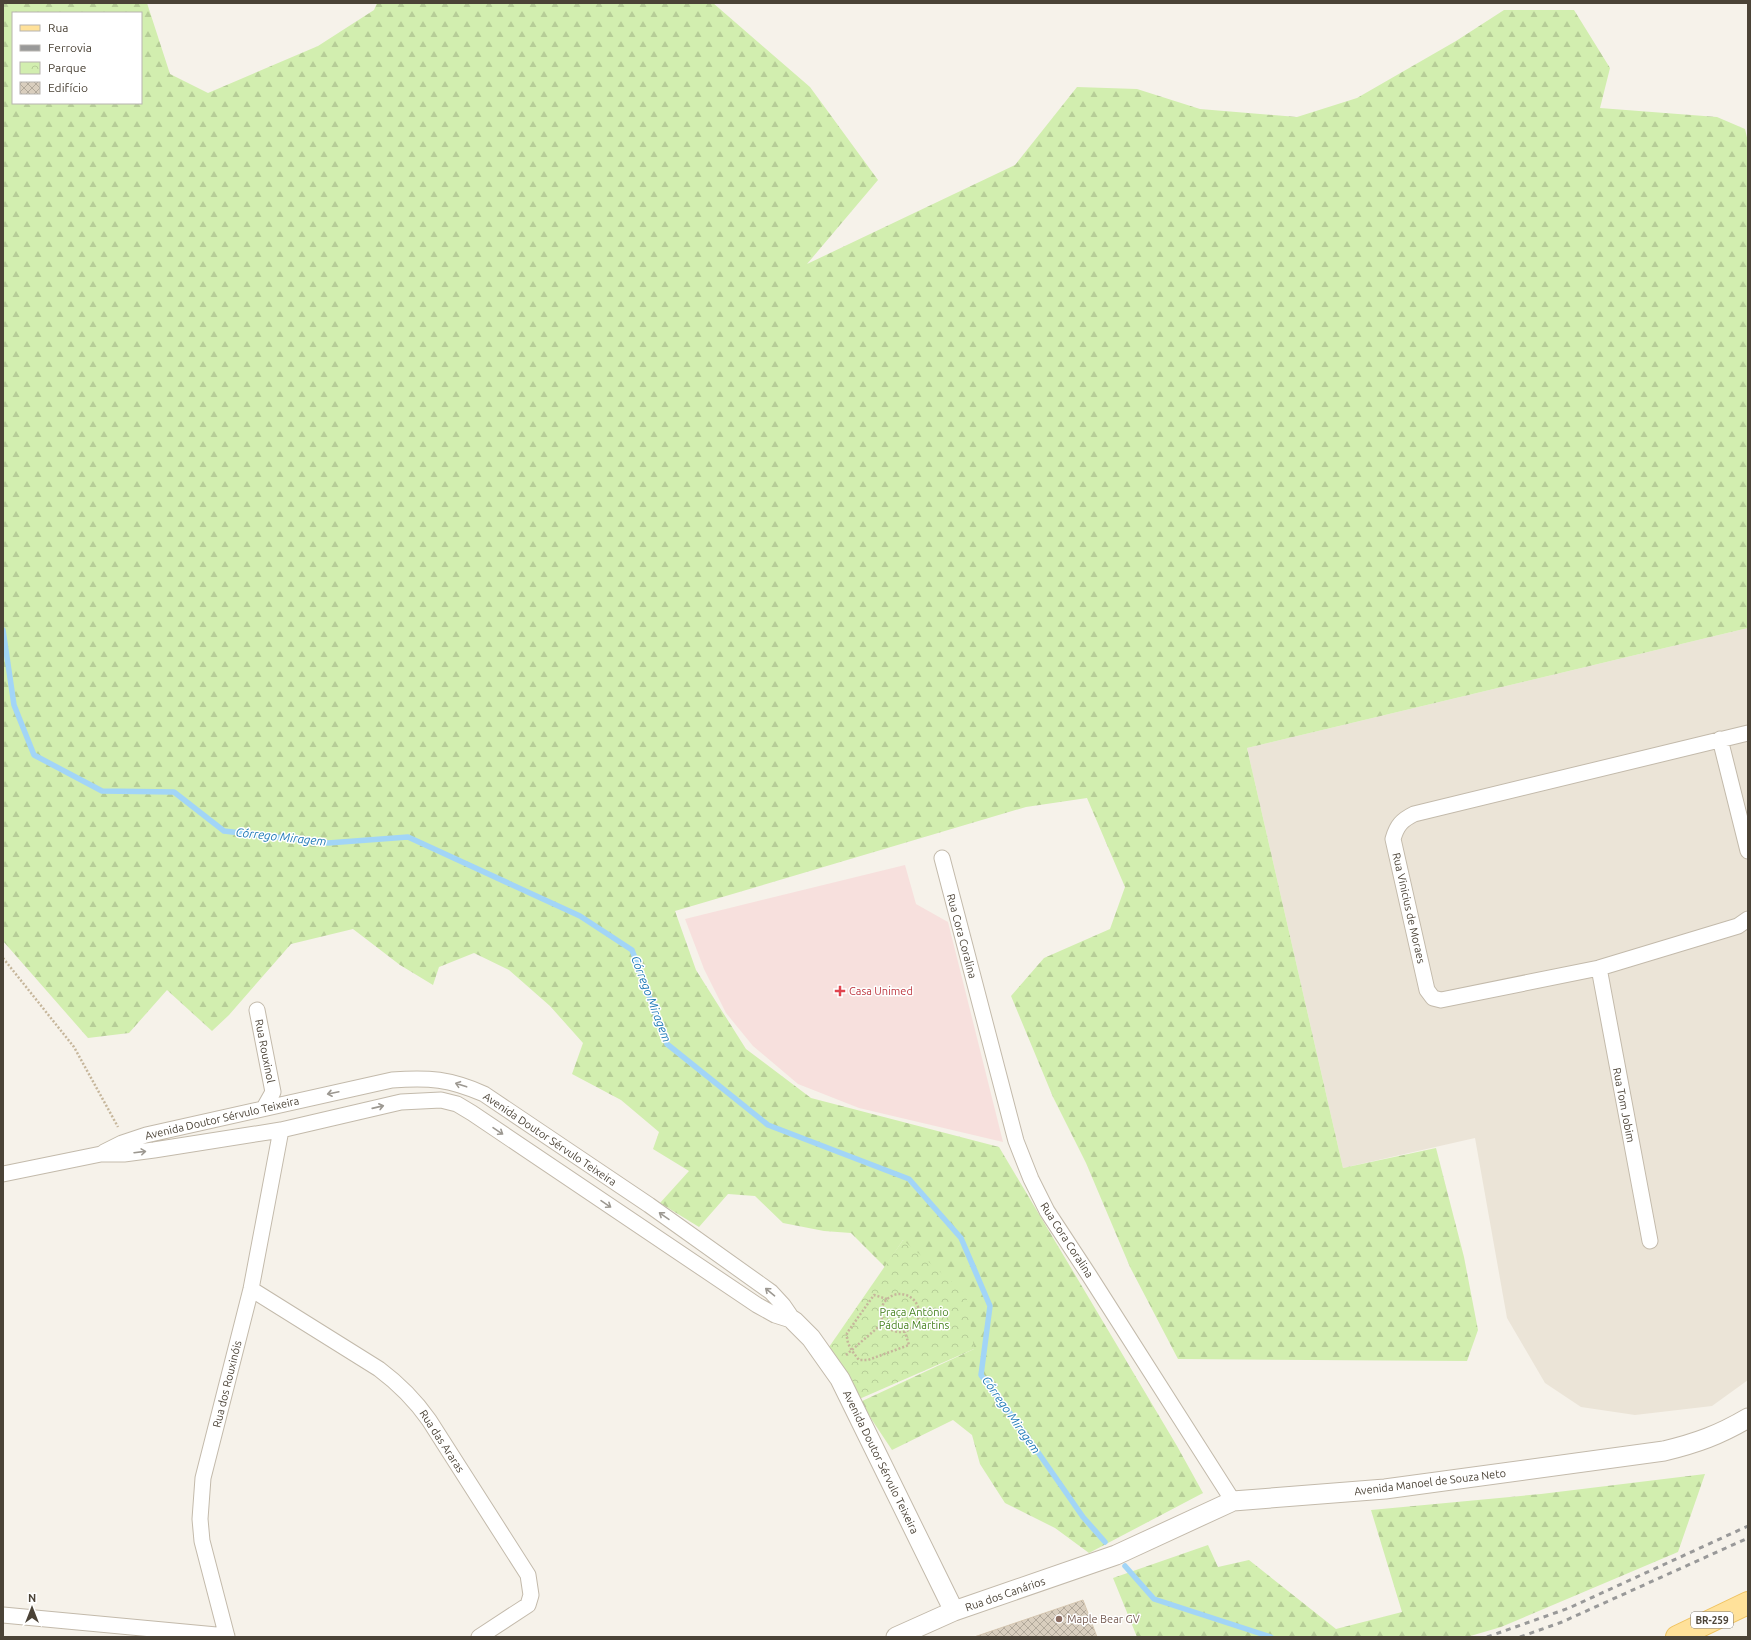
<svg xmlns="http://www.w3.org/2000/svg" width="1751" height="1640" font-family="Ubuntu,sans-serif">
<style>
.residential{fill:#ebe4d7}
.medical{fill:#f7e0dd}
.forest{fill:url(#forest-firs);fill-rule:evenodd}
.park{fill:url(#park-crowns)}
.lines{fill:none;stroke-linecap:round;stroke-linejoin:round}
.stream{stroke:#a2d5f7;stroke-width:5.5}
.building{fill:url(#building-cross-hatch);stroke:#d5c6b0}
.minor-casing{stroke:#c3baab;stroke-width:17}
.tertiary-casing{stroke:#c3baab;stroke-width:21}
.primary-casing{stroke:#efc25f;stroke-width:24}
.path{stroke:#c6b69b;stroke-width:2.5;stroke-dasharray:2 2;stroke-linecap:butt}
.minor{stroke:#fff;stroke-width:15}
.tertiary{stroke:#fff;stroke-width:19}
.primary{stroke:#ffe19a;stroke-width:22}
.rail{stroke:#999;stroke-width:3;stroke-dasharray:5 5;stroke-linecap:butt}
.oneway{stroke:#9c9891}
.health-dot{fill:#e0444e;stroke:#fff;stroke-width:1.5}
.education-dot{fill:#8d6e63;stroke:#fff;stroke-width:1.5}
.labels{text-anchor:middle;stroke-width:3;stroke-linejoin:round;paint-order:stroke}
.shield{fill:#fff;stroke:#817b73;stroke-width:1}
.shield-label{font-size:10px;font-weight:bold;fill:#4b4337}
.street-label{font-size:11px;fill:#4b4337;stroke:#fff}
.health-label{font-size:11px;fill:#be3a42;stroke:#fff;text-anchor:start}
.park-label{font-size:11px;fill:#498423;stroke:#fff}
.education-label{font-size:11px;fill:#785e54;stroke:#fff;text-anchor:start}
.water-label{font-size:12px;font-style:italic;fill:#237cb9;stroke:#fff}
</style>
<defs>
<pattern id="forest-firs" width="22" height="20" patternUnits="userSpaceOnUse"><rect width="22" height="20" fill="#d2eeaf"/><path d="M5 1l3.5 6h-7zM16 11l3.5 6h-7z" fill="#b6cd97"/></pattern>
<pattern id="park-crowns" width="20" height="18" patternUnits="userSpaceOnUse"><rect width="20" height="18" fill="#d2eeaf"/><path d="M2 6a3 3 0 1 1 6 0M12 15a3 3 0 1 1 6 0" fill="none" stroke="#b6cd97"/></pattern>
<pattern id="building-cross-hatch" width="8" height="8" patternUnits="userSpaceOnUse"><rect width="8" height="8" fill="#d9cebe"/><path d="M0 0l8 8M0 8l8-8" fill="none" stroke="#b2a99b"/></pattern>
</defs>
<rect width="100%" height="100%" fill="#f6f2ea"/>
<!-- residential -->
<path class="residential" d="M1748 628V1380L1712 1406 1635 1415 1581 1407 1545 1383 1507 1318 1475 1138 1343 1168 1247 748Z"/>
<!-- medical -->
<path class="medical" d="M905 865 916 904 948 922 1003 1142 859 1108 798 1084 753 1046 726 1013 704 969 685 919Z"/>
<!-- forest -->
<path class="forest" d="M147 3 170 74 208 93 318 46 374 10 377 3H713L810 87 878 180 807 264 1015 165 1077 87 1137 89 1200 109 1297 117 1357 98 1456 41 1504 10H1574L1610 68 1600 108 1717 117 1745 129 1748 142V628L1247 748 1343 1168 1436 1148 1464 1257 1478 1330 1467 1361 1178 1359 1130 1267 1086 1163 1053 1097 1011 996 1044 958 1110 929 1125 887 1087 798 1026 807 675 911 696 970 746 1049 811 1098 999 1147 1177 1446 1203 1493 1089 1553 1055 1528 1005 1503 980 1464 972 1435 953 1420 892 1450 860 1402 974 1349 903 1240 885 1267 851 1233 824 1231 783 1223 755 1196 728 1194 699 1227 660 1203 689 1171 653 1149 659 1132 621 1100 572 1074 583 1043 550 1006 509 970 474 953 439 967 433 985 400 965 353 929 291 944 229 1015 212 1031 167 990 129 1033 88 1038 3 941V4ZM13 13H141V103H13Z
M1705 1474 1678 1552 1501 1627 1467 1637H1137L1113 1578 1208 1545 1218 1567 1249 1560 1336 1629 1402 1612 1371 1510 1541 1494Z"/>
<!-- park -->
<path class="park" d="M903 1240 966 1294 974 1349 857 1400 827 1350Z"/>
<g class="lines">
<!-- stream -->
<path class="stream" d="M3 630 14 705 34 755 102 791 174 792 224 831 328 843 408 837 580 916 632 950 667 1044 768 1125 909 1179 961 1238 990 1306 981 1375 1019 1425 1083 1517 1105 1542
M1125 1566 1154 1599 1271 1637"/>
</g>
<!-- building -->
<path class="building" d="M1083 1600 1097 1637H974Z"/>
<g class="lines">
<!-- minor casing -->
<g class="minor-casing">
<path id="minor" d="M1748 733 1414 814C1402 820 1397 825 1393 839L1427 990 1433 998 1441 1000 1599 968 1738 926 1748 919
M1720 739 1748 851
M942 858 1016 1141 1031 1179 1047 1211 1089 1275 1233 1501
M1599 968 1650 1241
M257 1010 273 1092 264 1108
M104 1152 122 1143 146 1135 392 1080C429 1077 450 1079 484 1094L649 1205 771 1292 783 1305 794 1321
M3 1174 101 1154H124L154 1150 281 1130 401 1102 441 1100 457 1104 472 1113 757 1305 775 1315 794 1321
M251 1289 379 1369C399 1384 415 1400 429 1420L528 1575 531 1595 528 1605 479 1637
M3 1615 227 1636
M227 1637 202 1541 200 1519 203 1478 251 1289 281 1130"/>
</g>
<!-- tertiary casing -->
<g class="tertiary-casing">
<path id="tertiary" d="M794 1321 811 1338 840 1379 954 1611
M896 1637 954 1611 1116 1555 1233 1501 1385 1489 1664 1451C1697 1443 1719 1435 1748 1418"/>
</g>
<!-- primary casing -->
<g class="primary-casing">
<path id="primary" d="M1677 1637 1748 1603"/>
</g>
<!-- path -->
<path class="path" d="M3 958 74 1047 118 1127
M881 1313a19 19 0 1 1 38 0a19 19 0 1 1-38 0Z
M887 1299 874 1295 847 1333C846 1344 852 1351 859 1360H868L909 1345 905 1332
M846 1355 883 1323"/>
<!-- minor -->
<use href="#minor" class="minor"/>
<!-- tertiary -->
<use href="#tertiary" class="tertiary"/>
<!-- primary -->
<use href="#primary" class="primary"/>
<!-- rail -->
<path class="rail" d="M1487 1637 1569 1608 1748 1526
M1520 1637 1562 1622 1748 1538"/>
</g>
<!-- one-way arrows -->
<defs><path id="oneway-shaft" d="M-6 0H5M1.5-3L5.5 0L1.5 3" fill="none" stroke-width="1.6" stroke-linecap="round" stroke-linejoin="round"/></defs>
<g class="oneway">
<use href="#oneway-shaft" transform="translate(461 1085) rotate(-162)"/>
<use href="#oneway-shaft" transform="translate(333 1093) rotate(168)"/>
<use href="#oneway-shaft" transform="translate(378 1107) rotate(-13)"/>
<use href="#oneway-shaft" transform="translate(498 1131) rotate(34)"/>
<use href="#oneway-shaft" transform="translate(140 1152) rotate(-7)"/>
<use href="#oneway-shaft" transform="translate(606 1204) rotate(34)"/>
<use href="#oneway-shaft" transform="translate(664 1216) rotate(-145)"/>
<use href="#oneway-shaft" transform="translate(770 1292) rotate(-140)"/>
</g>
<!-- markers -->
<path class="health-dot" d="M838 985h4v4h4v4h-4v4h-4v-4h-4v-4h4z"/>
<circle class="education-dot" cx="1059" cy="1619" r="4"/>
<g class="labels">
<!-- shield labels -->
<rect class="shield" x="1691" y="1612" width="42" height="16" rx="3"/>
<g class="shield-label">
<text x="1712" y="1624">BR-259</text>
</g>
<!-- street labels -->
<g class="street-label">
<text transform="translate(1409 908) rotate(77)" y="4">Rua Vinicius de Moraes</text>
<text transform="translate(962 936) rotate(75)" y="4">Rua Cora Coralina</text>
<text transform="translate(265 1051) rotate(79)" y="4">Rua Rouxinol</text>
<text transform="translate(1624 1105) rotate(79)" y="4">Rua Tom Jobim</text>
<text transform="translate(222 1118) rotate(-13)" y="4">Avenida Doutor Sérvulo Teixeira</text>
<text transform="translate(550 1139) rotate(34)" y="4">Avenida Doutor Sérvulo Teixeira</text>
<text transform="translate(1067 1240) rotate(57)" y="4">Rua Cora Coralina</text>
<text transform="translate(227 1384) rotate(-76)" y="4">Rua dos Rouxinóis</text>
<text transform="translate(442 1441) rotate(57)" y="4">Rua das Araras</text>
<text transform="translate(881 1462) rotate(64)" y="4">Avenida Doutor Sérvulo Teixeira</text>
<text transform="translate(1430 1482) rotate(-7)" y="4">Avenida Manoel de Souza Neto</text>
<text transform="translate(1005 1594) rotate(-19)" y="4">Rua dos Canários</text>
</g>
<!-- health labels -->
<g class="health-label">
<text x="849" y="995">Casa Unimed</text>
</g>
<!-- park labels -->
<g class="park-label">
<text x="914" y="1316">Praça Antônio<tspan x="914" dy="13">Pádua Martins</tspan></text>
</g>
<!-- education labels -->
<g class="education-label">
<text x="1067" y="1623">Maple Bear GV</text>
</g>
<!-- water labels -->
<g class="water-label">
<text transform="translate(281 837) rotate(6)" y="4">Córrego Miragem</text>
<text transform="translate(651 999) rotate(69)" y="4">Córrego Miragem</text>
<text transform="translate(1011 1415) rotate(55)" y="4">Córrego Miragem</text>
</g>
</g>
<!-- border -->
<rect width="1751" height="1640" fill="none" stroke="#4b4337" stroke-width="8"/>
<!-- legend -->
<rect x="12" y="12" width="130" height="92" fill="#ffffff" stroke="#b7b4af"/>
<rect x="20" y="25" width="20" height="6" fill="#ffe19a" stroke="#b7b4af"/>
<text x="48" y="32" font-size="12" fill="#4b4337">Rua</text>
<rect x="20" y="45" width="20" height="6" fill="#999999" stroke="#b7b4af"/>
<text x="48" y="52" font-size="12" fill="#4b4337">Ferrovia</text>
<rect x="20" y="62" width="20" height="12" fill="url(#park-crowns)" stroke="#b7b4af"/>
<text x="48" y="72" font-size="12" fill="#4b4337">Parque</text>
<rect x="20" y="82" width="20" height="12" fill="url(#building-cross-hatch)" stroke="#b7b4af"/>
<text x="48" y="92" font-size="12" fill="#4b4337">Edifício</text>
<!-- north arrow -->
<g transform="translate(32 1608)" stroke="#ffffff" stroke-width="3" paint-order="stroke">
<path d="M0-3L7 15L0 10L-7 15Z" fill="#4b4337"/>
<text y="-6" font-size="11" font-weight="bold" text-anchor="middle" fill="#4b4337">N</text>
</g>
</svg>
